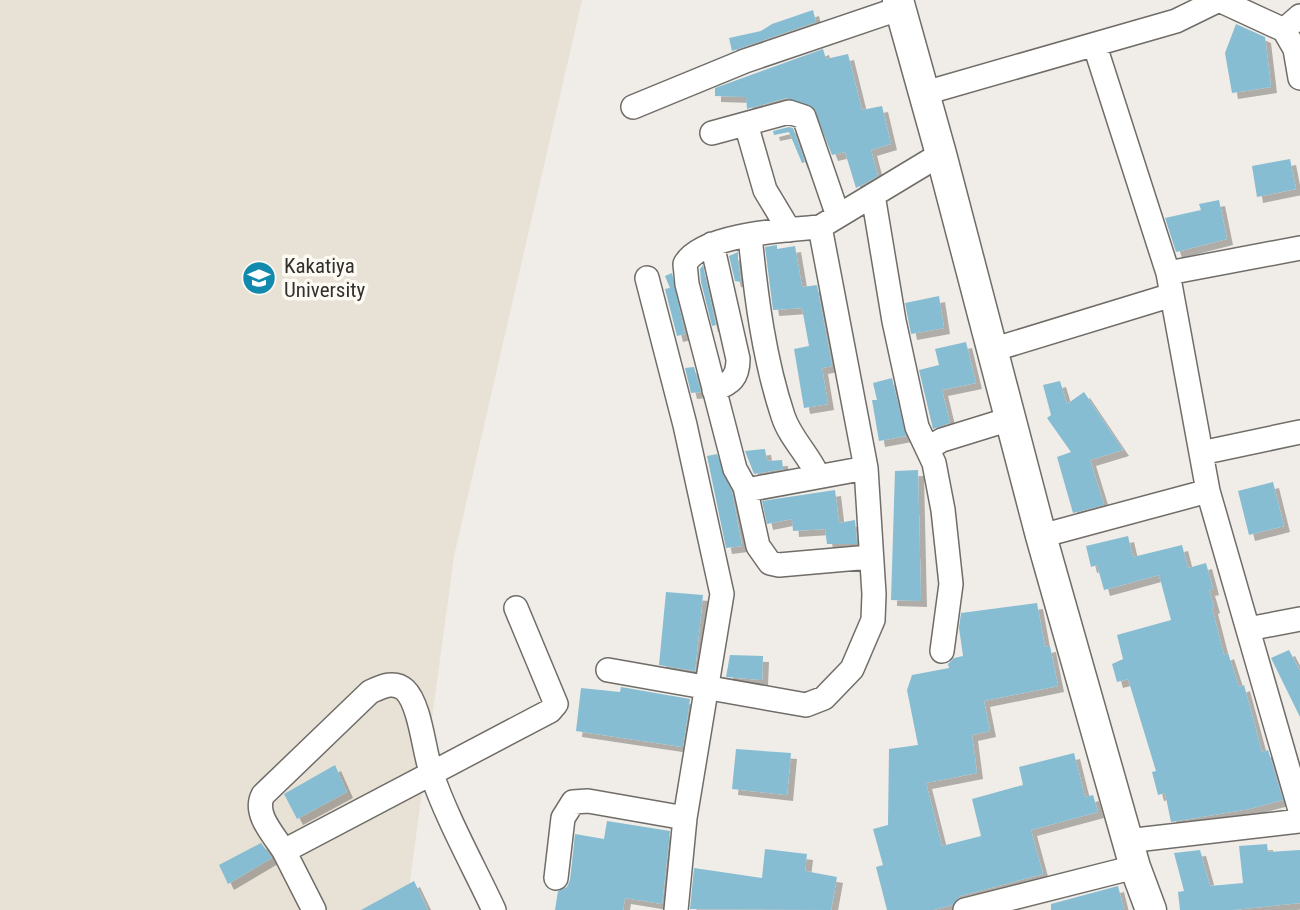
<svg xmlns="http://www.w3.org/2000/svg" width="1300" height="910" font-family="'Roboto Condensed',sans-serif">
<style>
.built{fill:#e8e1d5}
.building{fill:#86bdd3;filter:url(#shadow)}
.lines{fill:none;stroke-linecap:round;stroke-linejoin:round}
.minor-casing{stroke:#706d68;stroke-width:26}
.tertiary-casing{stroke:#706d68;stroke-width:33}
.minor{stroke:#fff;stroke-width:23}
.tertiary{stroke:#fff;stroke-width:30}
.labels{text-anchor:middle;stroke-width:7;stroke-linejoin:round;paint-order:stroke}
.poi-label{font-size:21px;fill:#31302d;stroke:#fdfaf4;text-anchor:start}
</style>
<defs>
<filter id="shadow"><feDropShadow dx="6" dy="6" stdDeviation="0" flood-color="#0004"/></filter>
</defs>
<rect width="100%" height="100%" fill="#f0ece7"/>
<!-- built -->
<path class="built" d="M0 0H582L454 556 406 910H0Z"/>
<!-- building -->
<path class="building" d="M813 10 816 22 732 51 729 38 761 31 772 24Z
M1236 24 1265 37 1271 87 1232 93 1225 53Z
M823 49 826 59 848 54 862 110 882 106 891 144 871 150 878 176 856 188 845 152 832 155 813 107 786 98 747 109 746 97 715 96V88Z
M789 127 793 128 805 162 802 163 789 132 774 135 773 131Z
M1290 159 1296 189 1257 197 1252 166Z
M1219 200 1227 239 1176 252 1165 218 1201 210 1199 204Z
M777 245V249L795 246 802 287 817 285 832 366 822 368 828 404 804 408 794 349 809 346 802 308 773 310 765 247Z
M738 252V260L741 282 735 281 729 256Z
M703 265 716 325 712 326 701 282 700 269Z
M672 273 685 334 677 336 665 289 670 288 665 276Z
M939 296 944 328 911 334 905 303Z
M966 342 976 383 942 390 950 423 933 429 919 370 939 365 935 349Z
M694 367 701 392 691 393 685 368Z
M892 378 906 436 879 441 872 400H877L873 383Z
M1060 381 1067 404 1084 392 1123 450 1090 460 1104 505 1073 513 1057 457 1071 452 1047 418 1051 415 1043 385Z
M765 449 767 461 782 460 783 469 754 474 745 451Z
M717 454 732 492 742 546 726 548 707 456Z
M918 470 921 601 891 600 895 471Z
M1273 482 1284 526 1249 535 1238 491Z
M835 490 839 523 855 520 857 544H827L825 529 793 531 792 519 767 524 762 501Z
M1128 536 1133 557 1182 545 1188 568 1206 563 1213 589 1209 590 1214 607 1212 608 1224 655 1228 653 1239 687 1244 685 1262 752 1268 750 1283 800 1249 809 1171 822 1165 793 1158 795 1152 772 1156 771 1128 679 1117 682 1112 664 1123 659 1117 635 1171 620 1159 575 1104 590 1097 565 1091 567 1086 546Z
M666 592 703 595 695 671 659 665Z
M1037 603 1045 647 1050 646 1058 686 984 701 990 731 972 735 977 773 926 783 942 846 981 836 972 799 1023 785 1019 767 1074 753 1085 797 1093 795 1098 812 1031 830 1043 874 960 896 952 905 933 910H887L876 867 883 865 873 829 888 825 889 749 918 745 907 690 912 675 949 668 948 664 954 658 963 656 959 628 961 613Z
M1289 650 1300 671V717L1271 658Z
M730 655 763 656 762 680 726 677Z
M621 687 690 699 683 747 576 731 581 688 620 692Z
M736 749 791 753 787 795 732 789Z
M335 765 347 792 297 819 284 794Z
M607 821 670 831 662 904 625 898 623 910H555L558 891 567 887 570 880 575 834 604 839Z
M261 843 272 858 228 884 219 865Z
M1267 844 1268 852 1300 850V903L1232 910H1180L1178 892 1184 891 1174 853 1200 850 1210 886 1243 883 1239 846Z
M765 849 807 854 805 871 837 877 831 910 690 909 694 868 762 878Z
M414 881 428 910H361Z
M1118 886 1124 910H1051V904Z"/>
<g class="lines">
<!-- minor casing -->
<g class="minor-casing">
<path id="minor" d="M1219 0 1284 30 1295 49 1300 78
M1284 30 1300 16
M1095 46 1168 273 1208 491 1300 810
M925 93 1176 21 1219 0
M633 107 745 61 901 8
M746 124 765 190 789 230
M712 133 789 112 804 117 838 216
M873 195 894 321 917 427 934 463 943 510 951 584 942 651
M820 227C787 230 701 234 685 264L687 284 735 469 745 487 752 489 866 468
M750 236C756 296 764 359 783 416 790 438 809 455 818 476
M712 244 738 359C738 378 731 383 714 390
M1168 273 1300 248
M647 278 685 425 722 594 685 818 676 910
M992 350 1172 295
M928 448 942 440 1010 419
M1201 453 1300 432
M745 487 758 546 770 563 779 565 870 557
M1041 536 1208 491
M1248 629 1300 619
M608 670 806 705 824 698 852 669 873 620 874 594 866 468 820 227 941 154
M1127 841 1300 821
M284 851C274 835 253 814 263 795L370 692C381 687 394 680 405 690 420 704 424 751 431 772 447 819 473 865 494 910
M556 878 563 818 573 802 588 801 685 818
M314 910 284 851 550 711 556 704 516 608
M965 910 1135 867"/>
</g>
<!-- tertiary casing -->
<g class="tertiary-casing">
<path id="tertiary" d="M898 0 941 154 1041 536 1135 867 1151 910"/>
</g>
<!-- minor -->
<use href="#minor" class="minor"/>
<!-- tertiary -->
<use href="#tertiary" class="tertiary"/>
</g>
<!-- icons -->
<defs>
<g id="university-disc" transform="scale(1.75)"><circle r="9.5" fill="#128aad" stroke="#fdfaf4"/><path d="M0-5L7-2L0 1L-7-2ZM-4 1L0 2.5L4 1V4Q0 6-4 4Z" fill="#fff"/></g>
</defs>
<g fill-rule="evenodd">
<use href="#university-disc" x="259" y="278"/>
</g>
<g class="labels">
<!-- poi labels -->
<g class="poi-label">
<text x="284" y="273">Kakatiya<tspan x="284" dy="24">University</tspan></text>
</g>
</g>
</svg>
